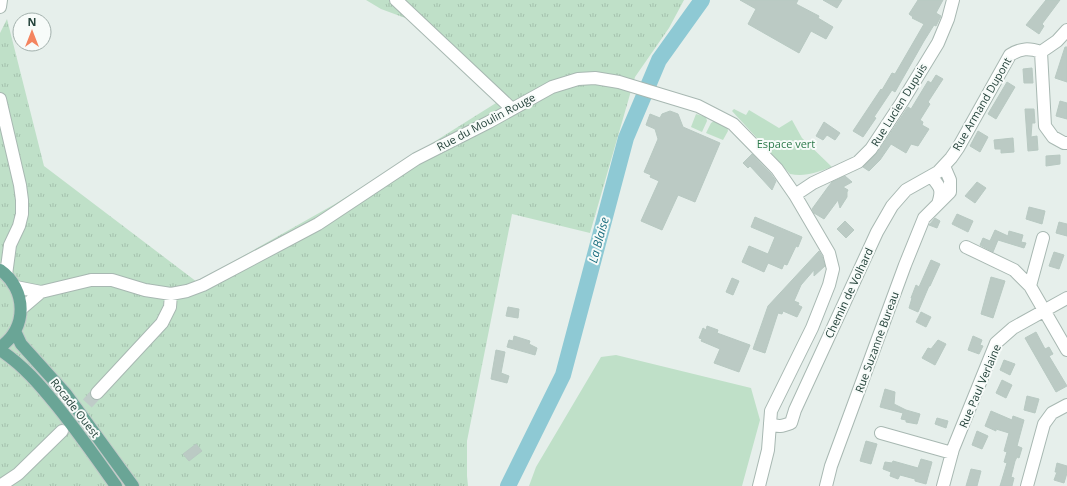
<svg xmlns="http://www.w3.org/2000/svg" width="1067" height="486" font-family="'Open Sans',sans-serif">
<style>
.grass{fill:url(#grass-tufts)}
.green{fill:#bfe0c8}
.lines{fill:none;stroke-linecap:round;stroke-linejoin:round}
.river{stroke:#8ec9d4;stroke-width:16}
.building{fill:#bbcac4;stroke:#b8c9c2}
.minor-tunnel{stroke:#bfccc8;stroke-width:12;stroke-dasharray:12 6;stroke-linecap:butt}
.minor-casing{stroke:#a8b8b2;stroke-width:14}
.major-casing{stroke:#c2cac8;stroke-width:14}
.minor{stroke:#fff;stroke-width:12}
.major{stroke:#6aa596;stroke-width:12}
.labels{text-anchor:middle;stroke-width:4;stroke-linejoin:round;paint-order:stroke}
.street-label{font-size:11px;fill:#24423a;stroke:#f7fbf9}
.park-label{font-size:11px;fill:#2d7a4b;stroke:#f7fbf9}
.water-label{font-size:12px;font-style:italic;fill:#1c6f80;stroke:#f7fbf9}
</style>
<defs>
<pattern id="grass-tufts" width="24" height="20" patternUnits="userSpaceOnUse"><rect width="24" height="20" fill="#bfe0c8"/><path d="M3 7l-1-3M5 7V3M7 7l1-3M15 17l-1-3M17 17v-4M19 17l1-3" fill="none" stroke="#a4c1ad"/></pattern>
</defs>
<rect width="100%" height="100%" fill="#e6efeb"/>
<!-- grass -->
<path class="grass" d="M366 0H684L669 28 635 77 590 233 512 214 467 441V476L468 486H0V33L7 19 44 166 197 282 335 204 496 103 408 19 381 9Z"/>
<!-- green -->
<path class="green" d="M734 109 746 115 749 110 779 128 792 120 802 138 832 167C817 172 806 177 790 174L732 111Z
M696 114 706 117 707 121 702 132 691 127Z
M714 121 727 126 728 131 723 140 706 133 711 123Z
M616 355 751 388 760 420 742 486H529L536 467 601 357Z"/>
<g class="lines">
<!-- river -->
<path class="river" d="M508 486 563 375 626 138 659 60 702 0"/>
</g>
<!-- building -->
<path class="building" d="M740 0H798L796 4 819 16 818 18 833 27 826 39 811 31 799 53 748 24 756 9Z
M823 0H842L837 8Z
M918 0H943L936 13 941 16 936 26 934 25 924 41 895 92 892 90 874 117 876 118 863 137 853 131 881 89 882 90 892 73 895 74 924 24 912 18 913 17 909 14Z
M1046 0H1060L1042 24 1044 26 1039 34 1026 25Z
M1065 47H1067V82L1055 78Z
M1032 68 1033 83H1024L1023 69Z
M936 75 943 79 928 102 930 104 920 120 923 122 922 125 929 129 918 146 911 144 906 153 891 144 880 160 869 171 863 167 877 153 908 107 911 109 928 81 931 83Z
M1007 82 1015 87 996 119 988 114Z
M1060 101 1067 103V119L1056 116Z
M1025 109H1034L1035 123H1032L1031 137 1037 136 1038 150 1028 151Z
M670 111 678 114 683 127 720 143 695 202 678 195 662 230 641 221 659 181 650 177 651 175 644 172 658 139 655 129 646 125 650 114 660 118 662 114Z
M824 122 840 133 835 140 827 135 823 140 816 136Z
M978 131 988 137 980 152 970 146Z
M1013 138 1014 152 1001 153V149H995L994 140Z
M752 154 771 174 776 181 772 190 750 166 748 168 743 163Z
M1060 155V164L1046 166V156Z
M845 176 852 182 843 187 848 190 847 192V197L840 208 838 200 824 219 814 213 812 209 828 187 832 182Z
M977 182 986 188 975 203 965 196Z
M1029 207 1045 211 1042 224 1026 219Z
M957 214 973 221 968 232 952 224Z
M755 217 802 237 798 247 796 246 787 265 784 264 782 269 768 263 764 272 742 262 749 246 768 254 775 237 751 227Z
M935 218 940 221 937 228 929 225Z
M845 221 854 230 846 238 837 229Z
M1059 222 1067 224V236L1056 233Z
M995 230 1008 236 1009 231 1023 235 1021 242 1026 243 1024 248 998 240 993 252 980 245 983 238 990 241Z
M819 251 822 256 825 266 814 276V270L801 285 794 301 799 303 798 305 802 307 797 317 783 311 782 314 778 313 765 353 753 349 768 306Z
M1054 252 1064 255 1059 269 1049 266Z
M931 260 940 264 930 286H929L918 312 909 308 912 298H911L916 285 919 287Z
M991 277 1005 281 993 318 981 314Z
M732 278 739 281 733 295 726 292Z
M508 307 519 309 518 318 506 316Z
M921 312 931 317 926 327 916 322Z
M707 326 718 330 717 333 750 345 739 372 714 363 720 349 701 341 702 339 699 338 703 328 706 330Z
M1036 332 1045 349 1049 347 1053 354 1049 356 1067 386 1056 392 1025 338Z
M514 336 530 341 529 344 537 348 535 355 507 347 509 340 513 341Z
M973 336 982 340 980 345 983 346 979 354 968 350Z
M938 340 946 344 935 365 922 358 928 348 931 349Z
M496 350 505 352 501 373 509 376 507 383 491 379Z
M1004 360 1015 364 1010 375 1000 370Z
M1002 380 1012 385 1006 398 996 393Z
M885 389 895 392 894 404 906 410 920 414 917 424 906 422V420L901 419 903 413 880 407Z
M1027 396 1039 399 1035 413 1024 410Z
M991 411 1012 420 1013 416 1024 420 1017 446 1022 448 1019 458 1017 457 1015 461 1011 477 1014 478 1012 486H1000L1007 463 1004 462 1007 452 1004 451 1009 433 996 429V431L985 426Z
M937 418 948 421 946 428 935 424Z
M977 431 988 436 982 449 972 445Z
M866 441 877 444 871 464 860 461Z
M196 444 202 451 189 461 183 454Z
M921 459 932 462 926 484 915 481V479L900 475 898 479 890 476 891 472 883 469 885 462 892 463 893 461 918 468Z
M1057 463 1067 466V473L1064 483 1054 480 1057 472H1055Z
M971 469 981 471 977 486H966Z"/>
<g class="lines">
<!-- minor-tunnel -->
<path class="minor-tunnel" d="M63 430 97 393"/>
<!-- minor casing -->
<g class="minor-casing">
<path id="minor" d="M396 0 512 109
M0 7 1 0
M1041 52 1057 41 1067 30
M0 99 20 185 22 200V214L19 226 10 245 6 275
M931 176C940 187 943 189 938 204
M795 195 813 183 858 162 871 149 902 102 938 43 948 19 953 0
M1043 238 1030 286 1067 350
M966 247 1014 270 1030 286
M16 287 41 292 91 280H112L145 290 171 294 187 291 203 285 318 224 416 159 489 122 552 87 578 79 595 78 619 82 698 106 733 124 777 169 795 195 829 253 833 269 829 285 812 328 771 411 768 450 759 486
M21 309 41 292
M97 393 162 323 170 307 171 294
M770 423C778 428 783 426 791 423L795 410 877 232 892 206 906 190 938 172 951 158 958 148 1010 55C1021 48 1029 48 1041 52L1045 126 1053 137 1064 143H1067
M881 433 952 453
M0 486 18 474 62 431
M826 486 831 466 905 265 924 218 950 192V180L944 166
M943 486 953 449 996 343 1013 328 1067 298
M1027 486 1044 424 1052 413 1067 405"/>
</g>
<!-- major casing -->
<g class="major-casing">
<path id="major" d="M0 270C27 289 28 329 0 347
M15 331 21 344 66 394 133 486
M0 350C23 365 40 385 57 406 78 432 97 459 116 486"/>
</g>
<!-- minor -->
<use href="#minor" class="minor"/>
<!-- major -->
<use href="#major" class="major"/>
</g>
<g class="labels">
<!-- street labels -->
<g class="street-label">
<text transform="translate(982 104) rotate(-60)" y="4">Rue Armand Dupont</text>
<text transform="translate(899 105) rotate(-58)" y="4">Rue Lucien Dupuis</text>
<text transform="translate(486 122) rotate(-28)" y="4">Rue du Moulin Rouge</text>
<text transform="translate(849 293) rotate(-65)" y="4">Chemin de Volhard</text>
<text transform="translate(877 342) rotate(-70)" y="4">Rue Suzanne Bureau</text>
<text transform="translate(980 386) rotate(-67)" y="4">Rue Paul Verlaine</text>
<text transform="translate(75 408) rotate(52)" y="4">Rocade Ouest</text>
</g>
<!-- park labels -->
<g class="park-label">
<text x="786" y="148">Espace vert</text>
</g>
<!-- water labels -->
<g class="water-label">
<text transform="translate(599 240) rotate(-75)" y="4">La Blaise</text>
</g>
</g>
<!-- north arrow -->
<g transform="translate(32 32)"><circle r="19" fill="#f7fbf9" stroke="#a3b1ad"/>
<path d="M0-3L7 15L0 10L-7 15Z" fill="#f4845f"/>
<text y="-6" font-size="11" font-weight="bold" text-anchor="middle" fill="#24423a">N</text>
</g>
</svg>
